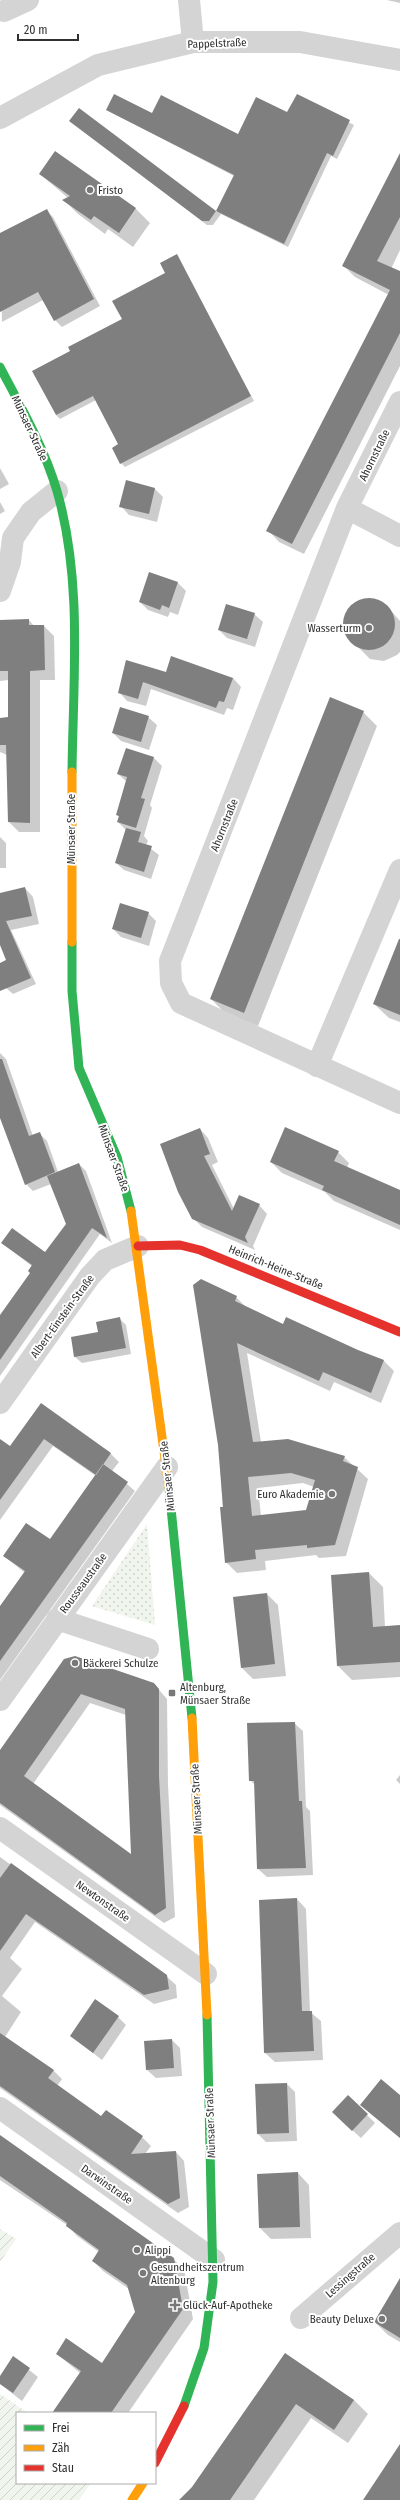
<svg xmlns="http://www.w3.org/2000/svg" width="400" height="2500" font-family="'Fira Sans Condensed',sans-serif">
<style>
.grass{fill:url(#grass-dots)}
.garden{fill:url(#garden-furrows)}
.shadow{fill:#0003;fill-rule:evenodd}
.building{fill:#7f7f7f;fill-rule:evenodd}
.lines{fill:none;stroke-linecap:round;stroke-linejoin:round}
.street{stroke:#d4d4d4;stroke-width:22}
.fast{stroke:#30b455;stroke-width:9}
.slow{stroke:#ff9f0a;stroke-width:9}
.jam{stroke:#e5322d;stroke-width:9}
.poi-dot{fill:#787878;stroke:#fff;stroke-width:1.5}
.labels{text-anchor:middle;stroke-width:4;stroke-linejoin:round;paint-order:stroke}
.street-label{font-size:11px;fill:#303030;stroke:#fff}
.poi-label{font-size:11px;fill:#303030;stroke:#fff;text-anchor:start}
</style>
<defs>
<pattern id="grass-dots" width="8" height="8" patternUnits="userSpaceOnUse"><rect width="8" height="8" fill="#f0f5ed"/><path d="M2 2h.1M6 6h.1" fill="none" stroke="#ced2cc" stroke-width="1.8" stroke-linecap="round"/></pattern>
<pattern id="garden-furrows" width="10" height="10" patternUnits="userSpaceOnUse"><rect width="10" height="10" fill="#f0f5ed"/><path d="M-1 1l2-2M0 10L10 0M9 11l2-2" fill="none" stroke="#ced2cc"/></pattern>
</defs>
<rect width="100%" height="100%" fill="#fff"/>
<!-- grass -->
<path class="grass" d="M147 1524 155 1625 92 1606Z"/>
<!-- garden -->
<path class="garden" d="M0 2229 16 2239 0 2262Z
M0 2394 28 2413H17V2483H91L79 2500H0Z"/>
<!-- shadow -->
<path class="shadow" d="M387 0H400V3Z
M297 95 354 125 337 159 331 156 288 247 221 214 213 225H207L70 121 79 109 217 212 234 176 107 110 153 114 238 135 288 114Z
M55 153 136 209 150 223 133 247 108 229 105 234 78 214 64 200 68 198 40 174Z
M400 155V250L391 269 400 274V366L304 554 279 542 268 530 389 295 355 277 343 265Z
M46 210 53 217 100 306 62 327 55 320 43 300 2 322 0 235Z
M177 256 254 401 125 467 121 463 120 445 96 400 60 419 56 415 72 352 123 319 167 273Z
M0 468 9 484 0 489Z
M127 482 155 489 163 497 157 522 129 515 121 506Z
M0 502 5 511 0 514Z
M150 573 178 583 186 591 178 615 170 612 168 617 148 610 140 602Z
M373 599 386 605 400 621V652L397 655 384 661 370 659 348 637 344 624 348 610 359 601Z
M254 614 263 622 255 647 227 638 219 630Z
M29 620 34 626H44L54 636 55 680H40V832H19L9 822 7 755 0 752V719L9 718V680L0 681V621Z
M126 661 167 674 233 678 241 687 233 710 227 708 224 715 151 689 146 706 127 701 119 692Z
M363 712 377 726 258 1026 225 1013 211 999Z
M148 717 157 725 149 750 121 741 113 733Z
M154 758 162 766 150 805 152 808 144 836 148 841 146 845 159 855 151 879 124 870 116 863 126 830 118 822 119 817 117 814 127 782 118 774Z
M0 837 6 843V868H0Z
M25 888 33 897 39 924 11 930 36 984 13 994 6 988 0 973V964L8 960 0 943V894Z
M148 913 156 921 149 946 121 937 113 929Z
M400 939V1022L389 1018 374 1004Z
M0 1053 6 1059 33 1136 39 1133 47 1141 58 1172 79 1164 86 1171 112 1243 100 1234 0 1376V1317L31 1273 33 1267 2 1243 46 1253 67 1224 51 1184 33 1191 26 1184 0 1113Z
M200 1129 208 1138 218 1162 212 1165 234 1209 259 1205 267 1214 253 1246 255 1250 202 1227 193 1218Z
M338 1152 349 1163 347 1168 400 1191V1230L334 1201 325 1192 282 1173 271 1162Z
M201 1281 236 1297 247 1308 283 1326 384 1361 394 1371 381 1403 334 1382 330 1391 247 1353 261 1442 344 1457 368 1479 346 1556 319 1558 316 1555 265 1561 266 1570 237 1573 226 1562 219 1445ZM303 1483 314 1487 307 1511 261 1516 258 1488Z
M119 1318 126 1325 131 1354 82 1363 75 1357 72 1338 100 1333Z
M41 1404 110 1453 119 1462 112 1471 135 1491 0 1680V1607L25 1573 4 1556 50 1541 96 1476 53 1446 0 1520V1445L10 1447Z
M369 1573 383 1587 385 1627 400 1626V1677L352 1680 338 1666 332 1576Z
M267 1594 278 1605 286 1676 253 1679 242 1668Z
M64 1660 154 1684 167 1699 168 1785 175 1917 164 1923 0 1805V1751ZM90 1703 126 1715 132 1856 33 1784Z
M294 1723 303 1731 306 1807 310 1811 313 1875 267 1877 258 1869 255 1785 250 1780Z
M400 1775V1784L396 1780Z
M0 1857 166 1976 176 1985 177 1998 154 2004 35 1922 10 1958 22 1969 2 1996 21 2012 5 2037 53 2070 62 2079 57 2086 102 2117 142 2137 151 2146 145 2154 176 2152 184 2161 189 2207 178 2213 0 2088Z
M297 1899 306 1909 310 2012 321 2021 323 2060 275 2062 265 2053Z
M118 2017 126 2025 102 2060 71 2036Z
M172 2040 180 2048 182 2076 156 2078 147 2070Z
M287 2084 295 2092 297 2141 266 2142 258 2134Z
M348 2096 375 2123 361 2138 341 2120Z
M400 2096V2138L361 2105Z
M0 2137 173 2259 184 2269 193 2319 128 2413H53L80 2373 57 2354 102 2365 136 2312 129 2289 103 2271 93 2261 99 2252 77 2236 67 2225 0 2180Z
M298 2173 309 2185 311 2238 271 2239 260 2228Z
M400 2283V2342L388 2335 375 2322Z
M285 2354 354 2400 368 2414 348 2443 311 2418 254 2500H180L193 2488Z
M14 2358 38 2377 22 2401 0 2384V2377Z"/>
<!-- building -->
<path class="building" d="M114 94 152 113 161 95 238 134 256 97 287 112 297 94 350 120 333 156 327 153 284 244 216 211 234 175 106 110Z
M79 108 216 211 209 221H202L69 121Z
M55 151 136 208 119 233 94 216 91 220 62 200 70 196 39 174Z
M400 153V217L377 261 400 271V333L292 544 266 531 390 290 342 266Z
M47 209 94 299 54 321 38 292 0 312V233Z
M177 254 251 396 120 464 112 448 118 444 93 396 56 415 32 371 70 351 68 347 122 319 112 301 165 273 160 263Z
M126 480 155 488 149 514 119 507Z
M149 572 178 582 169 608 162 605 160 610 139 602Z
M343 624a26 26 0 1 1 52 0a26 26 0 1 1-52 0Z
M226 604 255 613 247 639 218 630Z
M29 619V625H44L45 670 30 671V823L8 822 6 745H0V718L8 717V671H0V620Z
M171 656 233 678 224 702 219 701 216 708 143 682 138 699 118 693 126 660 166 672Z
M330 697 364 711 244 1013 210 999Z
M120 707 149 716 141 742 112 733Z
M126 748 154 757 141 798 145 799 136 828 117 822 119 816 116 815 127 777 117 774Z
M126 828 141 832 138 842 152 846 144 872 115 863Z
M25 887 32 916 6 921 31 978 0 991V963L6 960 0 945V893Z
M120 903 149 912 141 938 112 929Z
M399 939H400V1015L373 1004Z
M0 1059H2L29 1136 40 1132 55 1172 25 1185 0 1118Z
M285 1127 339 1151 334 1161 400 1190V1225L322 1190 324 1186 270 1162Z
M200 1128 210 1154 204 1156 232 1211 239 1195 260 1204 245 1237 248 1243 192 1219 178 1192 160 1144Z
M79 1163 107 1238 92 1228 0 1360V1315L30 1273 28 1271 32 1265 1 1243 12 1228 45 1252 66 1224 47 1176Z
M201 1279 237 1296 235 1301 283 1324 286 1317 358 1350 384 1360 371 1393 323 1372 319 1381 237 1343 253 1442 288 1439 345 1456 343 1461 358 1467 335 1545 307 1548V1545L255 1550 256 1559 225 1563 220 1507H223L218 1445 193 1285ZM291 1473 315 1480 306 1510 252 1516 248 1477Z
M120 1317 126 1348 74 1357 71 1337 98 1332 96 1322Z
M41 1403 111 1453 96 1475 44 1439 0 1500V1439L10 1446Z
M103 1464 128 1482 0 1661V1606L25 1571 3 1556 26 1523 50 1539Z
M369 1572 373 1627 400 1625V1662L337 1666 331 1575Z
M267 1593 275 1664 241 1668 233 1597Z
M75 1656 154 1683 159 1689V1776L166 1908 155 1915 0 1803V1750L64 1659ZM81 1694 125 1709 131 1854 24 1776Z
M295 1722 299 1801H302L306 1868 257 1869 254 1781H249L247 1723Z
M11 1863 167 1975 169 1989 144 1995 26 1914 0 1951V1878Z
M297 1898 302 2011H312L314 2051 264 2053 259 1900Z
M95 1999 119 2016 93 2053 70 2036Z
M0 2033 54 2070 48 2078 101 2116 106 2110 143 2136 131 2154 176 2151 180 2198 168 2204 0 2086Z
M172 2039 174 2068 146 2070 144 2041Z
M381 2079 400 2095V2138L360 2105Z
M287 2083 289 2133 257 2134 255 2084Z
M348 2095 368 2114 352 2131 332 2112Z
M0 2135 174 2258 183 2309 111 2413H52L81 2371 56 2354 66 2338 102 2363 135 2312 127 2285 92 2261 99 2250 66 2226 67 2223 0 2176Z
M298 2172 300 2227 259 2228 257 2174Z
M400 2278V2338L374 2322Z
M285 2353 354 2400 334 2430 296 2404 230 2500H179L192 2487Z
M13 2356 30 2368 13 2393 0 2384V2376Z
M400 2444V2500H363Z"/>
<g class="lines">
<!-- street -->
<path class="street" d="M189 0 193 42
M4 11 28 0
M0 118 98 65 193 42H300L400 60
M400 402 347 508 170 961 171 983 181 1003 400 1103
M347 508 400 536
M0 591 10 562 13 538 31 512 57 491
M317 1066 400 870
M0 1403 90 1276 105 1260 138 1246
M57 1619 148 1649
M0 1700 167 1467
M0 1828 206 1974
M0 2108 214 2260
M301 2318 400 2233"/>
<!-- fast -->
<path class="fast" d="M0 367C21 407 44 447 57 491 83 581 73 680 72 772
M72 942V991L79 1068 117 1157 131 1211
M169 1488 192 1718
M184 2406 204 2348 213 2282 207 2015"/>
<!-- slow -->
<path class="slow" d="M72 942V772
M131 1211 169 1488
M192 1718 207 2015
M132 2500 143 2483"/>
<!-- jam -->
<path class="jam" d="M138 1246 180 1245 200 1250 400 1332
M155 2463 184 2406"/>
</g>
<!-- markers -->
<g class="poi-dot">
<circle cx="90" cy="190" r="4"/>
<circle cx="369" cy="628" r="4"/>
<circle cx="332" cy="1494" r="4"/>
<circle cx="75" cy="1663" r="4"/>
<rect x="168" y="1689" width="8" height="8" rx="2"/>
<circle cx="137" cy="2250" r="4"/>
<circle cx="143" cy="2273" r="4"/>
<path d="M173 2299h4v4h4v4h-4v4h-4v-4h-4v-4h4z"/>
<circle cx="382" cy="2319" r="4"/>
</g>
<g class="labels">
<!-- street labels -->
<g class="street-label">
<text transform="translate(217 43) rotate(-2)" y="4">Pappelstraße</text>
<text transform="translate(30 428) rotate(65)" y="4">Münsaer Straße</text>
<text transform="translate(374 455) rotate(-64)" y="4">Ahornstraße</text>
<text transform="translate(224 825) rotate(-68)" y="4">Ahornstraße</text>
<text transform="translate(71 829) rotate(-90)" y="4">Münsaer Straße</text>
<text transform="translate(114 1158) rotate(70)" y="4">Münsaer Straße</text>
<text transform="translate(276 1267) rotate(22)" y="4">Heinrich-Heine-Straße</text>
<text transform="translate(62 1316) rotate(-54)" y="4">Albert-Einstein-Straße</text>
<text transform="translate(167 1476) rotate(-96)" y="4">Münsaer Straße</text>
<text transform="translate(83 1583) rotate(-54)" y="4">Rousseaustraße</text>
<text transform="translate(196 1799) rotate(-93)" y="4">Münsaer Straße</text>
<text transform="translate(103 1901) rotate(35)" y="4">Newtonstraße</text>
<text transform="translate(210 2123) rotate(-92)" y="4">Münsaer Straße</text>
<text transform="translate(107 2184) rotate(35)" y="4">Darwinstraße</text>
<text transform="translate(350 2275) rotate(-41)" y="4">Lessingstraße</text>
</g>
<!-- poi labels -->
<g class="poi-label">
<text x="98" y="194">Fristo</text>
<text x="361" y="632" text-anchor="end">Wasserturm</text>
<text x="324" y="1498" text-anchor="end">Euro Akademie</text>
<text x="83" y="1667">Bäckerei Schulze</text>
<text x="180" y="1691">Altenburg,<tspan x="180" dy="13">Münsaer Straße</tspan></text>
<text x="145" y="2254">Alippi</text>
<text x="151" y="2271">Gesundheitszentrum<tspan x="151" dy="13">Altenburg</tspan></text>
<text x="183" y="2309">Glück-Auf-Apotheke</text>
<text x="374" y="2323" text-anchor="end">Beauty Deluxe</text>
</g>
</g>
<!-- legend -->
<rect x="16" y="2412" width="140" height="72" fill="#ffffff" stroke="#acacac"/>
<rect x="24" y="2425" width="20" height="6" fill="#30b455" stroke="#acacac"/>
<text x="52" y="2432" font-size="12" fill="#303030">Frei</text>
<rect x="24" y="2445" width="20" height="6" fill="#ff9f0a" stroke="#acacac"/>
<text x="52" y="2452" font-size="12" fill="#303030">Zäh</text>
<rect x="24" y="2465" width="20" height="6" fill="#e5322d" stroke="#acacac"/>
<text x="52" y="2472" font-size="12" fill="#303030">Stau</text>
<!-- scale -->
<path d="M18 34v6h60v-6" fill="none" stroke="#303030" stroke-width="2"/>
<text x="24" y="34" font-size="12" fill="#303030" stroke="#ffffff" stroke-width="3" paint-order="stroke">20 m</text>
</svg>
